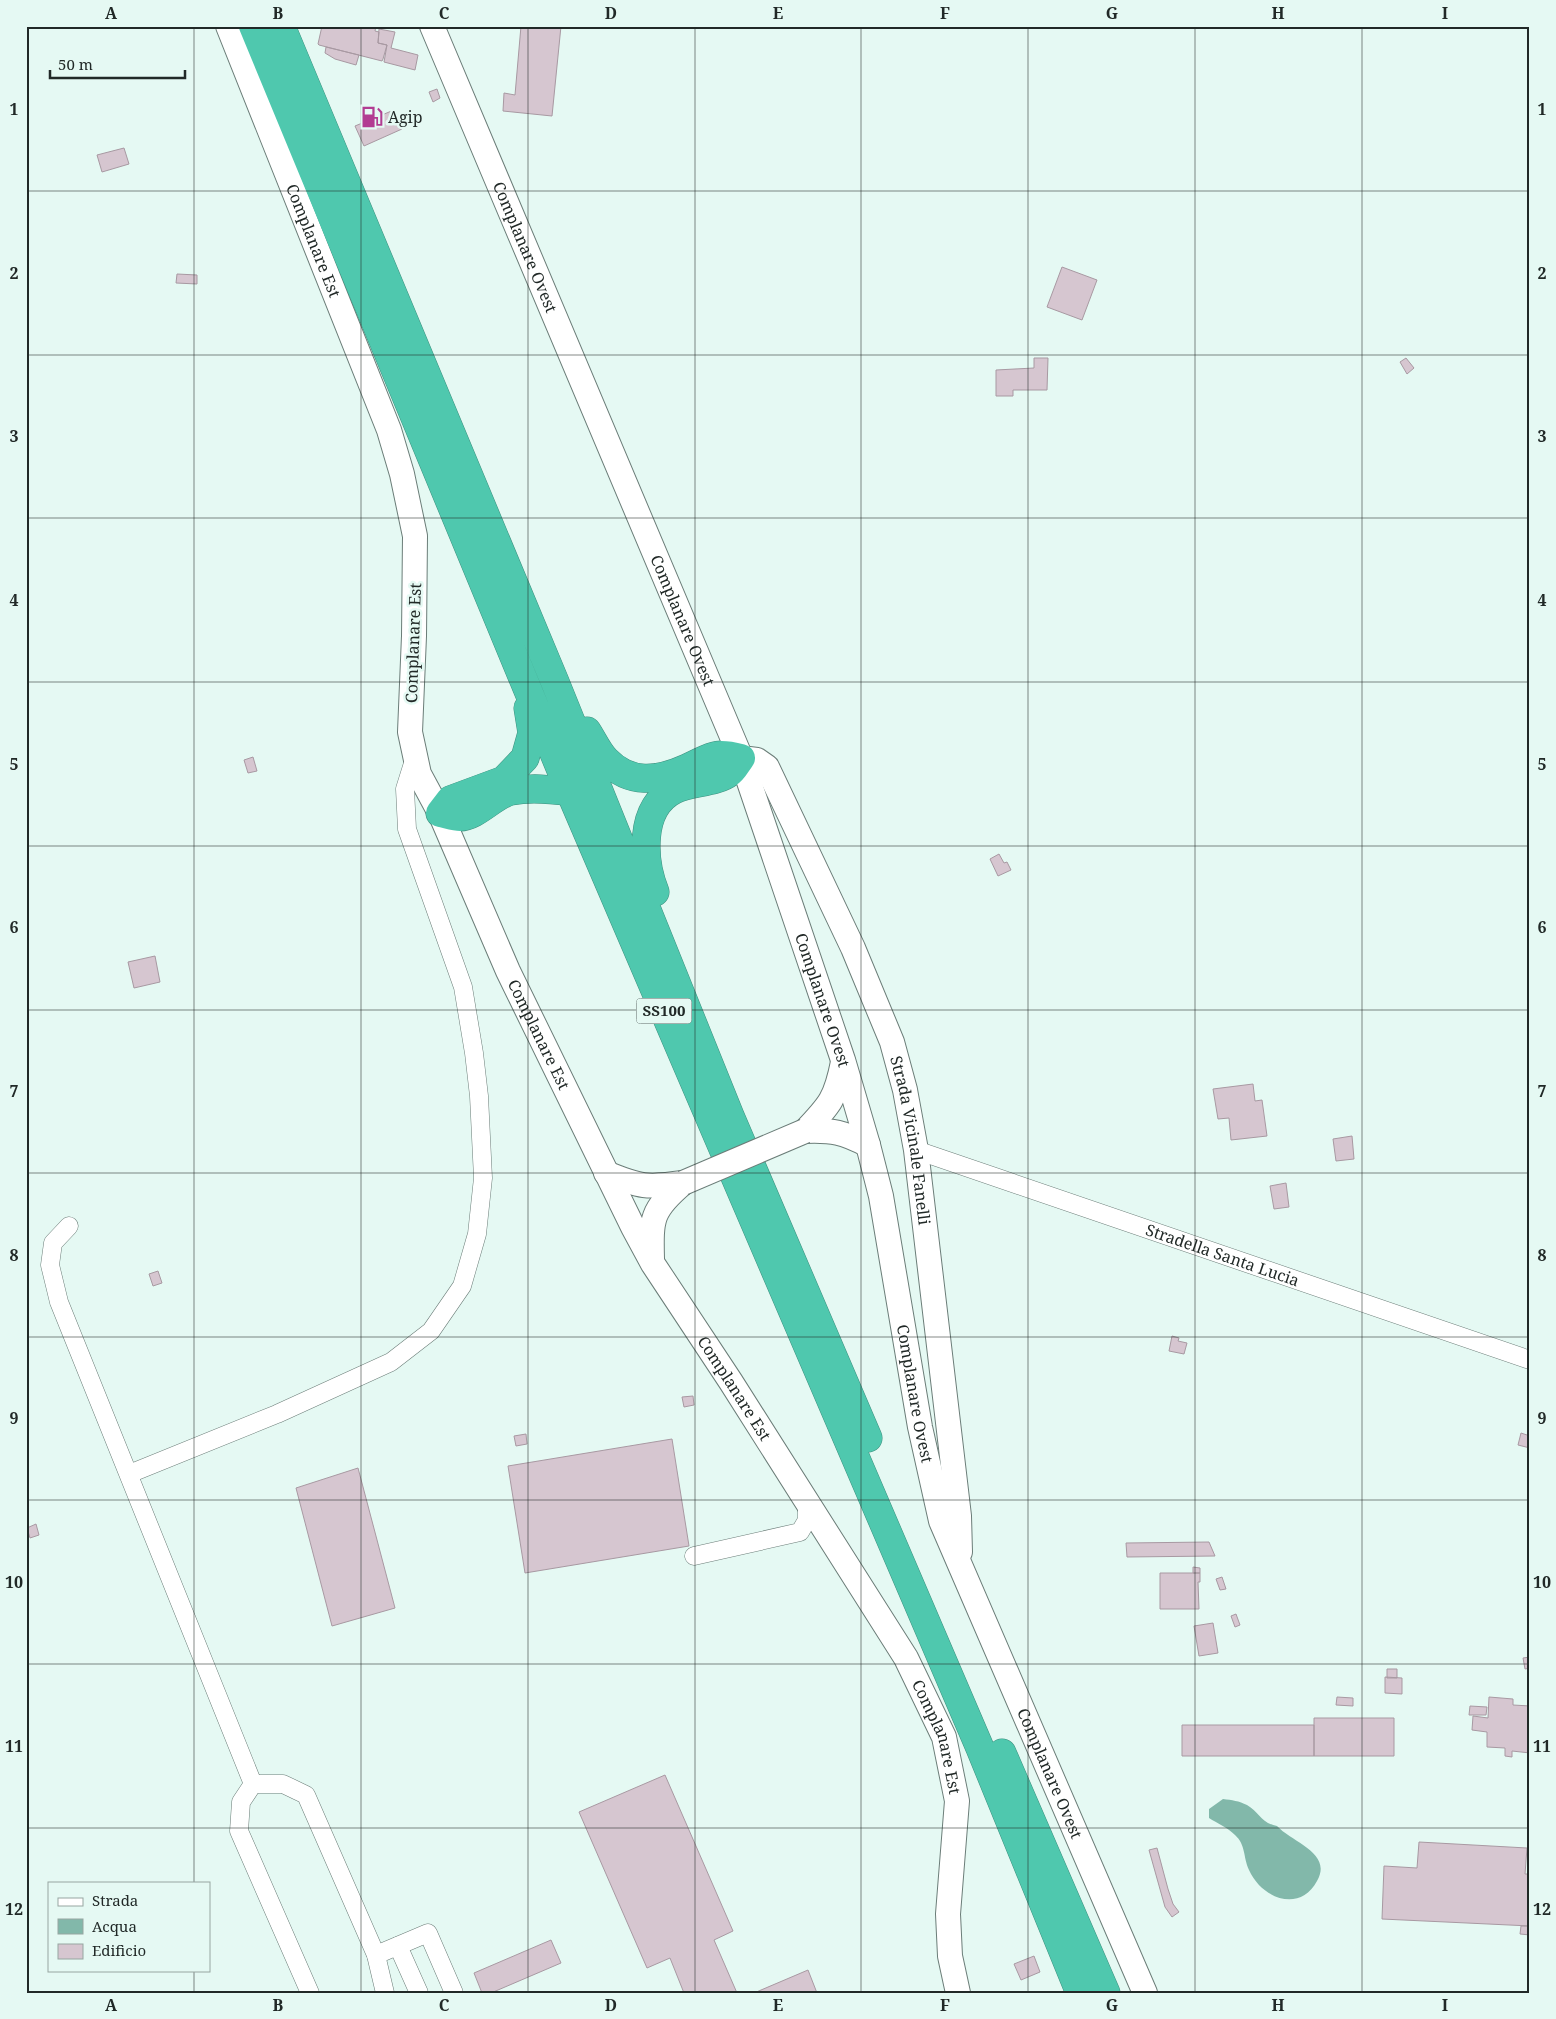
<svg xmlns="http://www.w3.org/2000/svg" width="1556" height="2019" font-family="'Noto Serif',serif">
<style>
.water{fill:#82b8aa}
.building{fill:#d6c6d0;stroke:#a899a2}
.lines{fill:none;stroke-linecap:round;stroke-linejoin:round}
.street-casing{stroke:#6b7d78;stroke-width:19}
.secondary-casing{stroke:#6b7d78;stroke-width:26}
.highway-casing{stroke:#3f907f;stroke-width:29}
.street{stroke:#fff;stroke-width:18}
.secondary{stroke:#fff;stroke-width:24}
.highway{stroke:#4fc8ae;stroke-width:28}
.secondary-bridge-casing{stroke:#6b7d78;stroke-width:26;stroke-linecap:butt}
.secondary-bridge{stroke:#fff;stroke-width:24}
.grid{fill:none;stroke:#212927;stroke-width:1;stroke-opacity:0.55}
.labels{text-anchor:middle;stroke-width:5;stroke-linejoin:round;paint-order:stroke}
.shield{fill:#e5f9f3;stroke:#5c6764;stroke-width:1}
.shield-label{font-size:15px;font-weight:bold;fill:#212927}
.poi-label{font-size:16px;fill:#212927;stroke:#e5f9f3;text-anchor:start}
.street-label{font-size:16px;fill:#212927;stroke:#e5f9f3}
.neatline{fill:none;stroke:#212927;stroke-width:2}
.grid-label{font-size:16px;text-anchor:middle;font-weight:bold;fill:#212927}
</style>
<rect width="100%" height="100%" fill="#e5f9f3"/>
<!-- water -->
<path class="water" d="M1223 1799C1232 1800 1239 1801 1247 1805 1259 1812 1261 1823 1277 1826 1293 1843 1333 1853 1317 1881 1300 1913 1262 1899 1249 1870 1243 1857 1246 1845 1235 1835 1228 1828 1217 1823 1209 1818V1809Z"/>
<!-- building -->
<path class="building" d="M322 26H376L375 31 379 32 378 43 387 45 383 59 382 61 319 45 318 44Z
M521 26H561L552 116 503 111 504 93 515 95Z
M379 29 395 32 391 48 418 55 415 70 384 62 387 45 378 43Z
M326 47 359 55 356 65 335 59 325 53Z
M437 89 440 98 433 102 429 92Z
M394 110 402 129 364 146 355 126Z
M124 148 129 164 102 172 97 155Z
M1062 267 1097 280 1082 320 1047 307Z
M177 274 197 275V284L176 283Z
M1034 358H1048L1047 390H1013V396H996V370L1034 368Z
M1406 358 1414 368 1407 374 1400 362Z
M253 757 257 771 248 773 244 760Z
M999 854 1004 863 1007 862 1011 870 998 876 990 859Z
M155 956 160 982 134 988 128 962Z
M1253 1084 1255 1101 1262 1100 1267 1136 1231 1140 1229 1118 1218 1119 1213 1089Z
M1352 1136 1354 1159 1336 1161 1333 1139Z
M1286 1183 1289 1207 1274 1209 1270 1186Z
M158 1271 162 1283 153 1286 149 1274Z
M1172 1336 1179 1338 1178 1341 1187 1343 1184 1354 1169 1351Z
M693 1396 694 1405 684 1407 682 1397Z
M1521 1433 1530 1436V1448L1518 1445Z
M526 1434 527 1444 516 1446 514 1436Z
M672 1439 689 1546 525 1573 508 1466Z
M358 1468 395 1608 332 1626 296 1488Z
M36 1524 39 1535 30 1538 27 1528Z
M1209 1542 1215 1556 1127 1557 1126 1543Z
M1193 1567 1200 1568V1573H1193Z
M1160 1573H1200V1582H1198L1199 1609H1160Z
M1222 1577 1226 1589 1220 1590 1216 1579Z
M1236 1614 1240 1625 1235 1627 1231 1616Z
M1213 1623 1218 1653 1199 1656 1194 1626Z
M1530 1657V1668L1525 1669 1523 1658Z
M1387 1669H1397V1678H1387Z
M1385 1677 1402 1678V1694L1385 1693Z
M1337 1697 1353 1698V1706L1336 1705Z
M1489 1697 1513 1699V1705L1530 1706V1753L1512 1751V1757L1505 1756V1748L1487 1747V1732L1472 1730 1473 1716 1488 1718Z
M1470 1706 1487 1707 1486 1715H1469Z
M1314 1718H1394V1756H1314Z
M1182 1725H1314V1756H1182Z
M665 1775 733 1931 714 1940 737 1993H684L670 1958 647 1968 579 1812Z
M1419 1842 1527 1848 1525 1874H1530V1926L1382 1919 1384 1866 1417 1868Z
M1157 1848 1168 1889 1173 1904 1179 1912 1172 1917 1165 1907 1149 1850Z
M1521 1926H1530V1935L1520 1934Z
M551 1940 561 1963 491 1993H482L474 1973Z
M1034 1956 1040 1972 1021 1980 1014 1964Z
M808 1970 817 1993H754Z"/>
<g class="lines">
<!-- street casing -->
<g class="street-casing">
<g id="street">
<path id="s1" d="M916 1150 1530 1360"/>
<path d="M69 1226 53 1243 50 1265 59 1302 253 1784 241 1802 239 1831 310 1993"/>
<path d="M129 1474 277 1414 391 1362 431 1331 462 1286 477 1234 483 1178 479 1096 474 1053 463 987 407 829 405 789 415 757"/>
<path d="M694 1556 800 1532 807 1520V1501"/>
<path d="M253 1784H283L306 1795 376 1955 385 1993"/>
<path d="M398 1946 419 1993"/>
<path d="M376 1955 428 1933 454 1993"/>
</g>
</g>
<!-- secondary casing -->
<g class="secondary-casing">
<g id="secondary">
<path id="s2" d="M228 26 389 430 402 474 415 536 414 636 410 732 419 774 440 813 508 971 633 1227 653 1264 731 1382 906 1658 944 1737 957 1801 948 1914 950 1956 958 1993"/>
<path id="s3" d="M432 26 741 758 843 1060 868 1145 881 1196 920 1427 941 1521 1145 1993"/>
<path id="s4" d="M741 758 757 760 767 767 853 948 892 1042 905 1090 916 1150 959 1516 960 1552"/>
<path d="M805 1131C830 1105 836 1098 843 1062"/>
<path d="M805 1131C833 1130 843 1132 868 1145"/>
<path d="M606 1173C640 1187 647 1188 683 1183"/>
<path d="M652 1259C651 1219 651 1210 683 1183"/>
</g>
</g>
<!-- highway casing -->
<g class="highway-casing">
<path id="highway" d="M253 26 570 792 980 1748 1080 1993
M281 26 555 682 730 1116 868 1438
M528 708 532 733 525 758 504 780 450 800 440 813C446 814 454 817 460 817 476 817 494 795 511 791 531 787 550 789 570 792
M587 731C593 740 598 752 606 760 630 785 658 781 687 768 712 757 713 751 741 758 737 763 734 770 729 773 716 783 690 782 674 790 638 808 643 862 655 892
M1002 1753 1106 1993"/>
</g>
<!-- street -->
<use href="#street" class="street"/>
<!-- secondary -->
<use href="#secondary" class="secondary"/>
<!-- highway -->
<use href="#highway" class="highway"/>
<!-- secondary-bridge casing -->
<g class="secondary-bridge-casing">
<path id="secondary-bridge" d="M683 1183 805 1131"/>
</g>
<!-- secondary-bridge -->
<use href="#secondary-bridge" class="secondary-bridge"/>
</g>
<!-- grid -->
<path class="grid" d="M194 26V1883M361 26V1993M528 26V1993M695 26V1993M861 26V1993M1028 26V1993M1195 26V1993M1362 26V1993M26 191H1530M26 355H1530M26 518H1530M26 682H1530M26 846H1530M26 1010H1530M26 1173H1530M26 1337H1530M26 1500H1530M26 1664H1530M26 1828H1530M194 1970V1993"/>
<!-- icons -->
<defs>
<g id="fuel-bare" transform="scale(1.725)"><path d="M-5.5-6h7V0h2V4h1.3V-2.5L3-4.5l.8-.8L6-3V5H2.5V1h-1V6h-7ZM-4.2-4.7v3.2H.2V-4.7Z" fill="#b23c92" stroke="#e5f9f3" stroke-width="2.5" paint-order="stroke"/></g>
</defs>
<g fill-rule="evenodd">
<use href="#fuel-bare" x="372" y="117"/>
</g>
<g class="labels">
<!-- shield labels -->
<rect class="shield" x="636.5" y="998.5" width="55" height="25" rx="4"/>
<g class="shield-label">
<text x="664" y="1016">SS100</text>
</g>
<!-- poi labels -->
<g class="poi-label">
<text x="388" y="123">Agip</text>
</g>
<!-- street labels -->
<g class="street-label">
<text dy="6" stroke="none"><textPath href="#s2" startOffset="231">Complanare Est</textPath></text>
<text dy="6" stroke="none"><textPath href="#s3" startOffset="240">Complanare Ovest</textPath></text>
<text dy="6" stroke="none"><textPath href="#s3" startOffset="645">Complanare Ovest</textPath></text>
<text transform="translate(413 643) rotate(-88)" y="6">Complanare Est</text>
<text dy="6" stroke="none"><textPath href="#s3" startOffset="1050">Complanare Ovest</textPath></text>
<text dy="6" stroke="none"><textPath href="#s2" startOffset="1070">Complanare Est</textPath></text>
<text dy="6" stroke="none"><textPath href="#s4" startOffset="431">Strada Vicinale Fanelli</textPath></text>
<text dy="6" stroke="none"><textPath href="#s1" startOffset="324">Stradella Santa Lucia</textPath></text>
<text dy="6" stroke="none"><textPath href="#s2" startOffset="1475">Complanare Est</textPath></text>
<text dy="6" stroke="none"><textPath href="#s3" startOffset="1455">Complanare Ovest</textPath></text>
<text dy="6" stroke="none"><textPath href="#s2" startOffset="1880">Complanare Est</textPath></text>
<text dy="6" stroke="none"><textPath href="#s3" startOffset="1860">Complanare Ovest</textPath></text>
</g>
</g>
<!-- border -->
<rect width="1556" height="2019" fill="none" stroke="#e5f9f3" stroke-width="55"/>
<!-- legend -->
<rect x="48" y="1882" width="162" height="90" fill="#e5f9f3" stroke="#97a6a1"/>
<rect x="58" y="1898" width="25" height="8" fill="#ffffff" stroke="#97a6a1"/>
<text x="92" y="1906" font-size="15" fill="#212927">Strada</text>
<rect x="58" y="1919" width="25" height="15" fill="#82b8aa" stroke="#97a6a1"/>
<text x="92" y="1932" font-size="15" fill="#212927">Acqua</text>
<rect x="58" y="1944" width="25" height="15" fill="#d6c6d0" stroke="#97a6a1"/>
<text x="92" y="1956" font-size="15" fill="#212927">Edificio</text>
<!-- scale -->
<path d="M50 70v8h135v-8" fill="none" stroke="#212927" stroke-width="2.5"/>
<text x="58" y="70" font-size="15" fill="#212927" stroke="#e5f9f3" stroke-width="4" paint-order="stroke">50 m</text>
<rect x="28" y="28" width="1500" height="1964" class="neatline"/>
<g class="grid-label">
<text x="111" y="19">A</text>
<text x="278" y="19">B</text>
<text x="444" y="19">C</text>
<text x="611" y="19">D</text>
<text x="778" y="19">E</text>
<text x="945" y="19">F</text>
<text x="1112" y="19">G</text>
<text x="1278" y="19">H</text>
<text x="1445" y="19">I</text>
<text x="14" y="115">1</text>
<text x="1542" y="115">1</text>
<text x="14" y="279">2</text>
<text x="1542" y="279">2</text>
<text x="14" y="442">3</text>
<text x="1542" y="442">3</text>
<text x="14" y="606">4</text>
<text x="1542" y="606">4</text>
<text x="14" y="770">5</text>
<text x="1542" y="770">5</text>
<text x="14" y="933">6</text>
<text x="1542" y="933">6</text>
<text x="14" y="1097">7</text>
<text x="1542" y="1097">7</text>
<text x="14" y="1261">8</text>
<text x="1542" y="1261">8</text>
<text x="14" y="1424">9</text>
<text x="1542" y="1424">9</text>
<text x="14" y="1588">10</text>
<text x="1542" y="1588">10</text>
<text x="14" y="1752">11</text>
<text x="1542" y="1752">11</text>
<text x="14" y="1915">12</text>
<text x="1542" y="1915">12</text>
<text x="111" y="2011">A</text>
<text x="278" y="2011">B</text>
<text x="444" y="2011">C</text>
<text x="611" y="2011">D</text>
<text x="778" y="2011">E</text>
<text x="945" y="2011">F</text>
<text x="1112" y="2011">G</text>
<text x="1278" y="2011">H</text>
<text x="1445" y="2011">I</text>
</g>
</svg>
